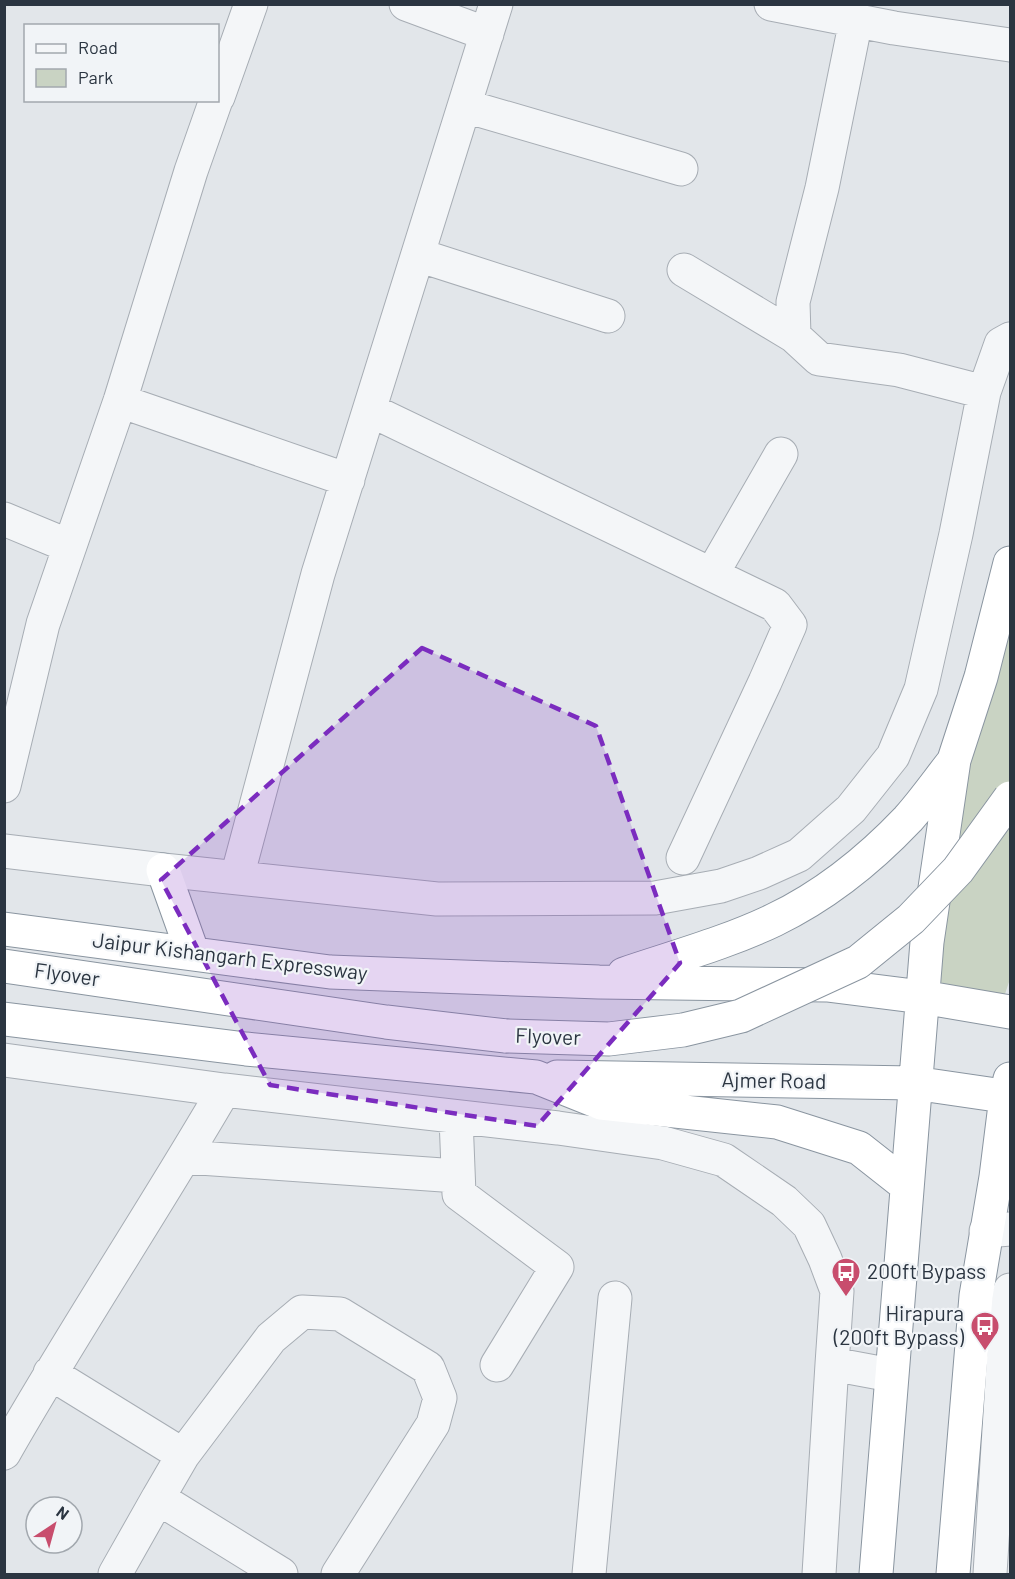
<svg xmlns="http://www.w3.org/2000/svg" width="1015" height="1579" font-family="Barlow,sans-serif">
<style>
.green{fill:#c9d3c3}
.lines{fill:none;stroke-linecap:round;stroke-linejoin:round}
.minor-casing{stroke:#a7adb4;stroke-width:35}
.highway-casing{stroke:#8a95a0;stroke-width:35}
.minor{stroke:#f4f6f8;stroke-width:33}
.highway{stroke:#fff;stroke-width:33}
.highway-bridge-casing{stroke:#8a95a0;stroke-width:35;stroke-linecap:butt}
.highway-bridge{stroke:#fff;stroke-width:33}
.marked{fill:#7b2cbf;fill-opacity:0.2;stroke:#7b2cbf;stroke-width:4.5;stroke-dasharray:12 8;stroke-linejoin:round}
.labels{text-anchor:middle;stroke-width:4.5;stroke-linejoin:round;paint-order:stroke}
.street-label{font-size:21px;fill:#2b3541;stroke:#f1f4f7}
.poi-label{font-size:21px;fill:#2b3541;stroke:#f1f4f7;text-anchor:start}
</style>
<rect width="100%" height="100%" fill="#e2e6ea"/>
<!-- green -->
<path class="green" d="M1010 587V979L1005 994 997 997 937 986 947 815Z"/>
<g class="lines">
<!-- minor casing -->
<g class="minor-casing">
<path id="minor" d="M406 4 487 34
M771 4 894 28 1010 45
M856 20 822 188 793 302 794 336 819 359 899 370 984 392
M218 97 251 4
M465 106 681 169
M418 255 608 316
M684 270 794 336
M120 401 348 480
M370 410 775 605 790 625 765 682 683 858
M4 519 69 546
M712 574 781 454
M4 786 43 624 120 401 191 171 216 100
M4 851 163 870 437 899 655 898 721 886 759 873 799 855 851 809 893 756 921 689 956 534 984 392 1001 344 1010 339
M237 877 318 574 496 4
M4 1060 224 1090 558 1128 663 1143 724 1160 784 1201 809 1225 825 1259 837 1291 832 1364 891 1375
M456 1118 459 1194 557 1267 497 1365
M185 1157 457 1176
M986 1231 1010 1229
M50 1373 183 1455
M4 1453C74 1330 153 1212 224 1090
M115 1574 158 1498
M281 1574 158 1498 183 1455 271 1338 302 1312 340 1314 428 1368 440 1398 433 1424 338 1574
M589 1574 615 1298
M819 1574 832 1364
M990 1574 1007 1302 1010 1290"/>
</g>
<!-- highway casing -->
<g class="highway-casing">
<path id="highway" d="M163 870 193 954
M4 929 330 972 599 982 827 985 922 997 1010 1012
M4 966 386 1022 506 1036
M624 974C674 957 726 943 774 920 824 896 870 859 908 819 924 801 938 781 953 762
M4 1019 246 1049 536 1077 601 1103 777 1122 859 1148 906 1185
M557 1077 914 1083 1010 1097
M876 1574 927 942 954 760 981 677 1010 563
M953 1574 976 1296 996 1177 1006 1097 1010 1079"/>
</g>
<!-- minor -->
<use href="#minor" class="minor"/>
<!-- highway -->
<use href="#highway" class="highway"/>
<!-- highway-bridge casing -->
<g class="highway-bridge-casing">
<path id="highway-bridge" d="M506 1036 609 1039 683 1030 741 1016 858 962 911 919 958 870 1010 798"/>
</g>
<!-- highway-bridge -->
<use href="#highway-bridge" class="highway-bridge"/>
</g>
<!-- marked area -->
<path class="marked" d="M422 648 596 726 680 963 537 1126 270 1085 161 880Z"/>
<!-- icons -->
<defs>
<g id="bus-pin" transform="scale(1.5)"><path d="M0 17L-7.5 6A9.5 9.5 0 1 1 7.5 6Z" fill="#c84d6d" stroke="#f1f4f7"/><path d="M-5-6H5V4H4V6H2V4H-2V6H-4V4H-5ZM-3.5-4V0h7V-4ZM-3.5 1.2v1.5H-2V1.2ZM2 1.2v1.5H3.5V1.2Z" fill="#fff"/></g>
</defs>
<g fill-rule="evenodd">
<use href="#bus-pin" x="846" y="1272"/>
<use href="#bus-pin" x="985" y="1326"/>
</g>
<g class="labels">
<!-- street labels -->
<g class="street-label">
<text transform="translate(230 957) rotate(7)" y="7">Jaipur Kishangarh Expressway</text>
<text transform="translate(67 975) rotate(8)" y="7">Flyover</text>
<text transform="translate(548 1037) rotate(2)" y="7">Flyover</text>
<text transform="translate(774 1081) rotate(1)" y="7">Ajmer Road</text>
</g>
<!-- poi labels -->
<g class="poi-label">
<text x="867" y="1279">200ft Bypass</text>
<text x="964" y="1321" text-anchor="end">Hirapura<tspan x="964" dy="24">(200ft Bypass)</tspan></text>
</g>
</g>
<!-- border -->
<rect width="1015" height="1579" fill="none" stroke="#2b3541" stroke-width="12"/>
<!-- legend -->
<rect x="24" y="24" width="195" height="78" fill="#f1f4f7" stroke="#a2a8ae" stroke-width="1.5"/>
<rect x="36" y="44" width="30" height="9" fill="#f4f6f8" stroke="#a2a8ae" stroke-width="1.5"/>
<text x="78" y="54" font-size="18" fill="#2b3541">Road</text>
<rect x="36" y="69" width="30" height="18" fill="#c9d3c3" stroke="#a2a8ae" stroke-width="1.5"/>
<text x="78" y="84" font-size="18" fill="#2b3541">Park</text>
<!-- north arrow -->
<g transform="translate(54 1525) rotate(36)"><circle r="28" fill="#f1f4f7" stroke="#a2a8ae" stroke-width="1.5"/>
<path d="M0-4.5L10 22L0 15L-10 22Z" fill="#c84d6d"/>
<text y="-9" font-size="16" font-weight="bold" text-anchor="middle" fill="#2b3541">N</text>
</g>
</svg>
